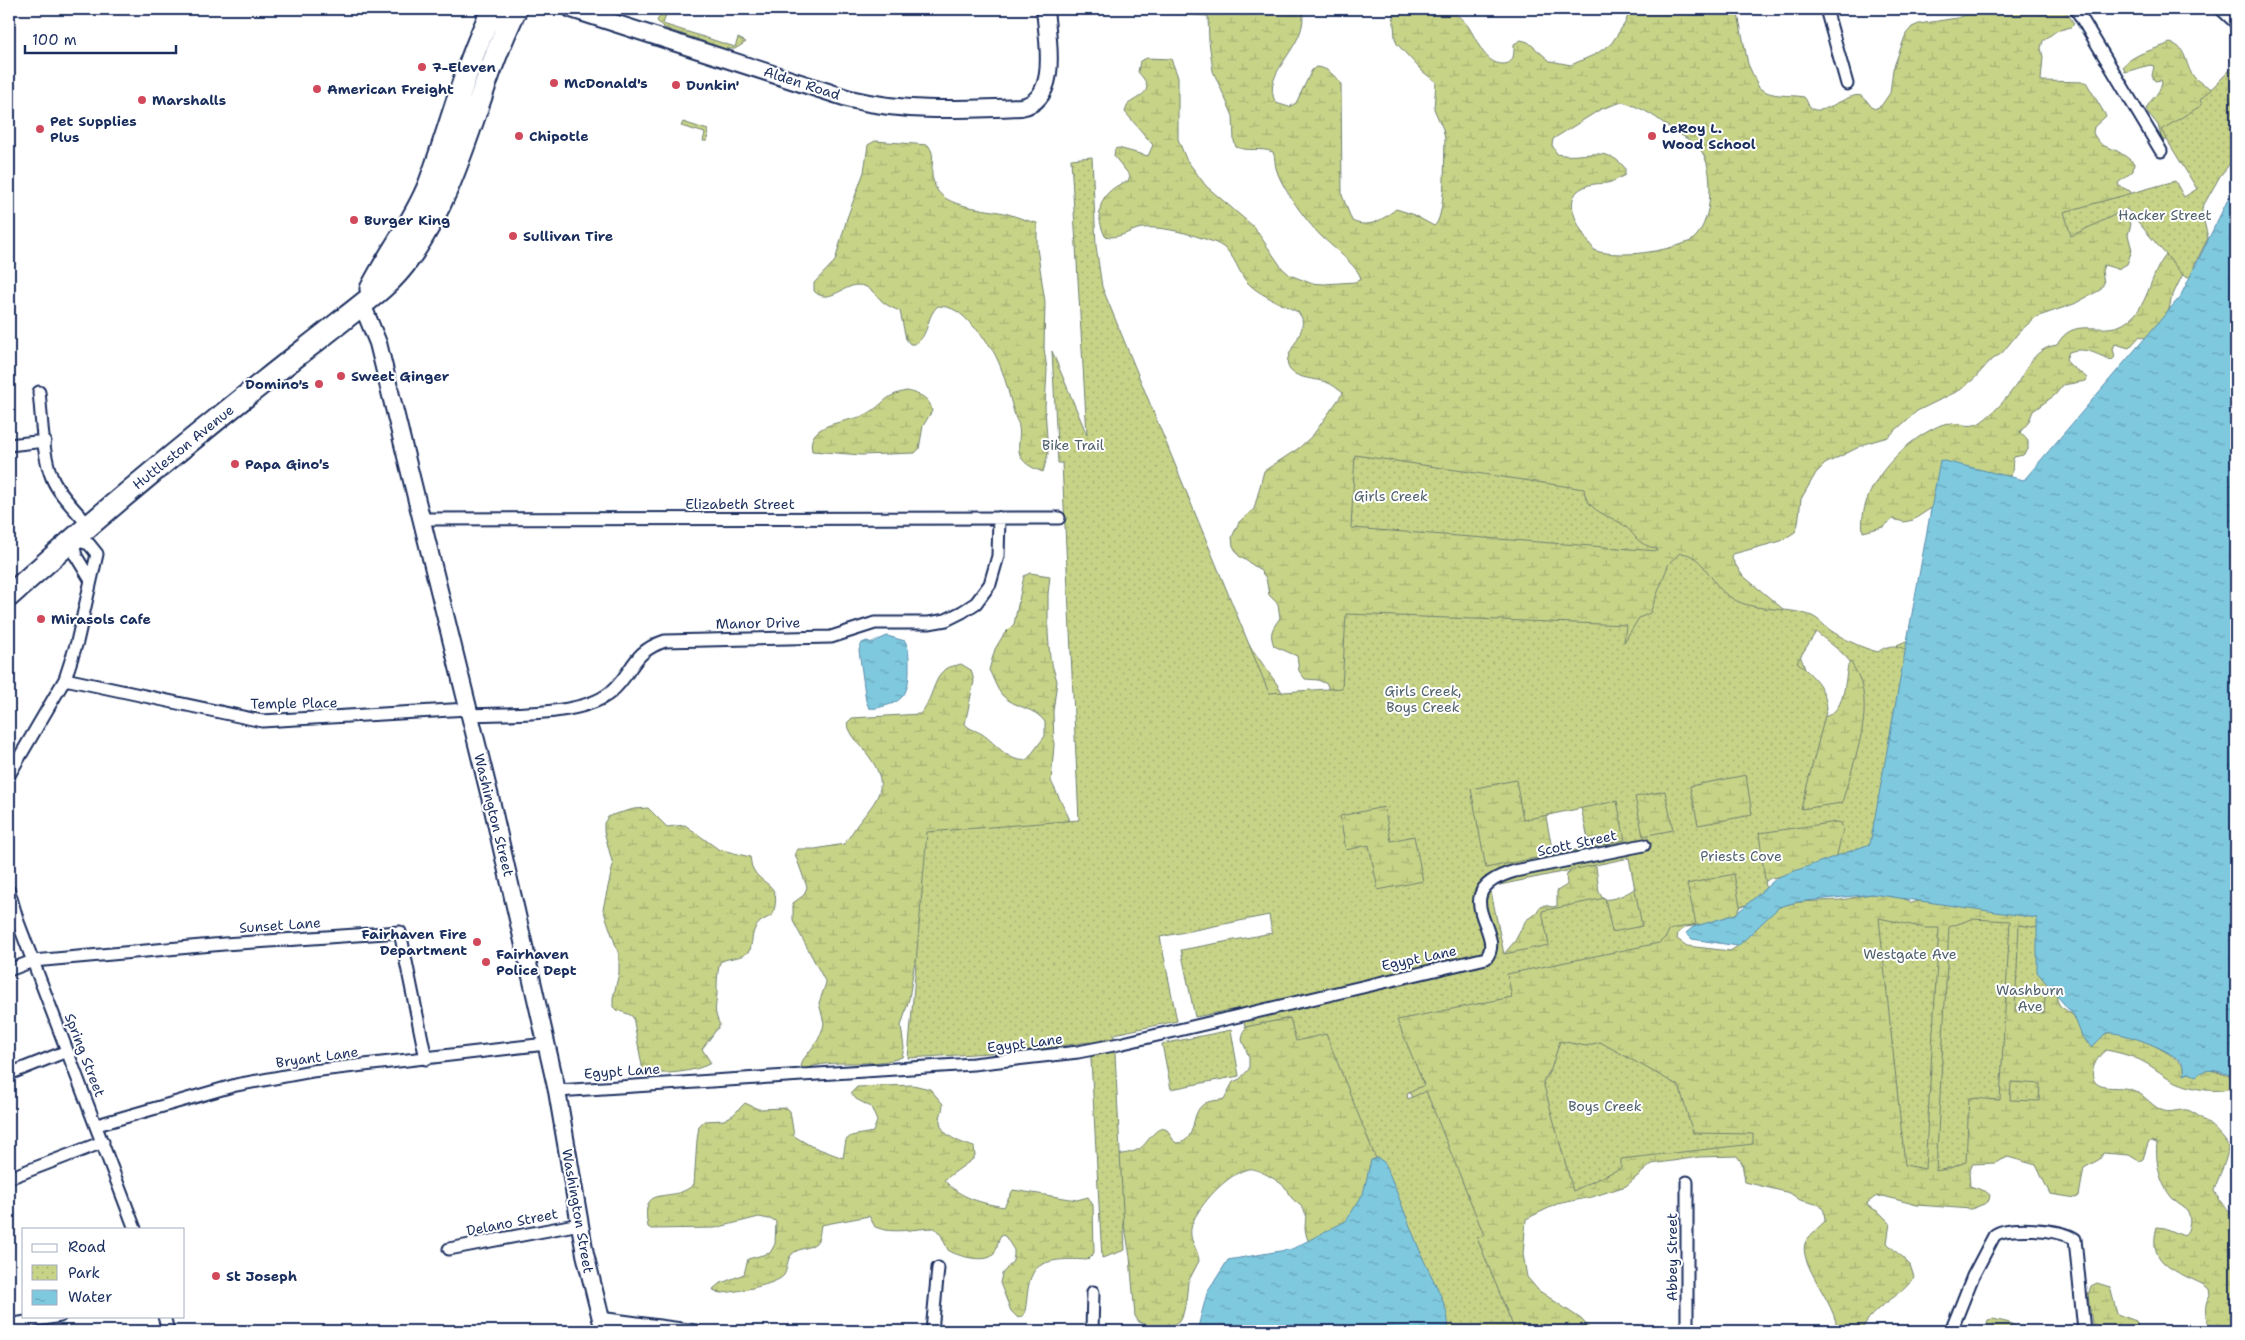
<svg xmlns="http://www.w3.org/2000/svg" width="2245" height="1340" font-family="'Shantell Sans',sans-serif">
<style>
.wetland{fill:url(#wetland-marsh);stroke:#718172;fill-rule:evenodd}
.park{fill:url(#park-dots);stroke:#718172;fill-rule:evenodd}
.water{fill:url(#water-ripples);stroke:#578bab}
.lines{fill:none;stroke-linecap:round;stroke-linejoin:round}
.street-casing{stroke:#1b2f5e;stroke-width:15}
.secondary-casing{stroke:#1b2f5e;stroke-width:20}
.highway-casing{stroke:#1b2f5e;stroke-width:25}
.street{stroke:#fff;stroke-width:11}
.secondary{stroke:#fff;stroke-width:16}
.highway{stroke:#fff;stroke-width:21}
.poi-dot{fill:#d1495b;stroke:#fff;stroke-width:2}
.labels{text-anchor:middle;stroke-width:4;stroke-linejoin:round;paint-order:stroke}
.poi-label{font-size:14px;font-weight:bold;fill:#1b2f5e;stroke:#fff;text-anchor:start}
.street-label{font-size:14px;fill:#1b2f5e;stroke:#fff}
.park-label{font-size:14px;fill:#4f606a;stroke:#fff}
</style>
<defs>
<pattern id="wetland-marsh" width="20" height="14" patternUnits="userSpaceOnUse" patternTransform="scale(1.25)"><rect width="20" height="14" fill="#c7d387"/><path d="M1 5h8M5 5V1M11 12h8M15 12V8" fill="none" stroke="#aab577"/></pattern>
<pattern id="park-dots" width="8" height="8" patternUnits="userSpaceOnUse" patternTransform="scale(1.25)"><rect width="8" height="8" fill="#c7d387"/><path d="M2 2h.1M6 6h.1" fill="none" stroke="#aab577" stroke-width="1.8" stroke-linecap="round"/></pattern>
<pattern id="water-ripples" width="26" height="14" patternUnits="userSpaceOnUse" patternTransform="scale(1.25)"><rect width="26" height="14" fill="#7fc9df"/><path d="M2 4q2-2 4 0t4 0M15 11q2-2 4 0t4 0" fill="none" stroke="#67a4b8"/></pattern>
</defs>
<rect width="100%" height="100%" fill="#fff"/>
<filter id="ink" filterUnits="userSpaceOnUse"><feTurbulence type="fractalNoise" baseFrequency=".02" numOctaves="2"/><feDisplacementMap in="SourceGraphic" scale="10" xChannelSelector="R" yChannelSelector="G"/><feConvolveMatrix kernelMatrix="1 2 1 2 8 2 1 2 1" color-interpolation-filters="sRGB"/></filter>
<g filter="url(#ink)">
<!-- wetland -->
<path class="wetland" d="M1176 9H1302C1311 46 1258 72 1276 103L1289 107 1296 103 1312 70 1316 67C1327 67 1335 76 1341 84L1342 195 1352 221C1369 229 1382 220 1396 209L1412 214 1434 226C1446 219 1444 156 1445 139L1443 129 1434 109 1436 82 1422 71 1397 44 1395 38 1393 9C1406 9 1436 6 1448 9 1454 11 1464 21 1468 26 1477 39 1484 64 1503 64 1515 64 1514 52 1514 44L1521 40 1528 42 1550 61 1571 65 1596 54 1611 44 1625 23 1631 9H1737L1748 64 1759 88C1773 98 1788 94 1804 97 1807 100 1808 105 1810 107 1821 120 1852 88 1863 97 1867 100 1870 106 1874 109L1881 106 1890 93 1893 69 1906 34 1912 27 1919 24 1957 18 1978 9H2065L2074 24 2071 27 2056 31 2043 41 2041 48 2043 57 2041 81 2086 82 2106 116 2094 127 2093 133C2101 147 2103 145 2117 151 2123 154 2129 159 2134 163L2133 171 2118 183 2119 186 2130 191 2132 196 2121 213 2131 224 2128 235 2132 250 2127 264 2118 269 2104 265 2102 271 2104 283 2100 290 2074 304 2036 317 2019 332 2002 353 1989 362 1974 379 1960 390 1917 411 1888 437 1867 443 1825 464 1816 473 1801 499 1798 524 1795 532 1781 541 1733 554 1732 559 1742 575 1783 609 1804 666 1817 718C1845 717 1844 687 1848 665L1851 661 1887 655 1897 645 1906 641 1914 646 1865 850 1788 876 1770 878 1748 896 1736 914 1706 924 1686 927 1678 933 1677 939 1687 946 1730 951 1738 946 1775 909C1795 899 1818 902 1840 900 1851 899 1864 894 1875 894 1886 895 1904 896 1912 903L1929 898 2037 918 2054 970 2057 1000 2060 1006 2074 1016 2087 1043 2092 1046 2106 1033C2126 1029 2172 1051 2184 1067V1071L2189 1073 2207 1069 2236 1078V1086C2219 1095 2189 1089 2172 1080 2161 1074 2151 1065 2140 1060 2129 1055 2117 1052 2106 1050 2097 1056 2087 1074 2096 1083 2103 1090 2120 1086 2129 1089 2143 1092 2149 1104 2161 1110 2170 1114 2178 1109 2187 1110 2197 1112 2223 1135 2227 1144 2231 1154 2217 1179 2214 1191 2220 1201 2225 1210 2236 1214V1331H2212C2206 1320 2202 1307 2210 1295L2209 1289 2204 1285C2177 1271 2146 1265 2157 1227L2165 1228 2184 1236C2190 1230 2192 1218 2187 1210 2184 1207 2178 1204 2175 1201 2160 1186 2155 1163 2157 1143L2151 1141 2148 1143 2143 1159 2139 1161 2129 1155 2103 1153 2100 1159 2084 1168 2079 1196 2076 1198 2050 1194 2036 1165 2008 1157 1995 1163 1972 1164 1969 1173 1970 1186 1985 1191 1990 1195 1989 1200 1984 1204 1971 1209 1917 1205 1883 1196 1875 1197 1867 1203 1868 1206 1879 1212 1890 1223 1887 1243 1910 1265 1914 1277C1902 1298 1870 1306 1862 1331H1837C1838 1305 1795 1261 1806 1241 1811 1234 1819 1227 1825 1221L1824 1211 1820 1205 1800 1200 1790 1193 1745 1182 1742 1163 1737 1156 1699 1157 1652 1164 1626 1186 1592 1197 1557 1204 1526 1219 1523 1254 1527 1277 1538 1290 1581 1319 1592 1331H1502L1412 1098 1369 1003 1489 964 1504 954 1515 941 1526 920 1537 913 1539 908 1544 905 1552 907 1557 906V891L1567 885C1567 882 1565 876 1568 873 1573 866 1588 865 1596 866L1599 892 1603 899C1612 901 1627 894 1634 889L1635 882 1629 849 1591 851 1581 808 1556 812 1546 817 1552 849 1551 860 1539 865 1363 893 1240 632 1279 687 1300 725 1327 707 1328 687 1327 684 1318 680 1305 679 1299 671 1297 656 1274 646C1269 633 1272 629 1280 618L1278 604 1269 595 1266 578 1259 569 1239 556 1233 546 1232 537 1239 522 1254 509 1264 471 1299 448 1313 435 1343 393C1338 389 1332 384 1326 382 1314 378 1283 379 1288 358 1292 344 1305 333 1302 318L1298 312C1282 304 1264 297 1251 286 1234 271 1238 250 1211 241 1191 234 1163 226 1142 228 1130 230 1118 240 1105 236 1093 211 1101 190 1128 181L1130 176 1114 156 1115 149 1118 148 1148 156 1153 145 1125 112 1128 104C1145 93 1155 90 1138 72L1140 61 1147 58 1171 59 1178 77V139L1186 159 1206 186 1254 227 1282 268 1290 275 1310 283 1324 284 1355 282 1361 279C1359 267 1329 244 1320 235 1307 222 1282 188 1277 171 1274 165 1276 158 1273 152 1261 147 1248 152 1236 147L1234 141 1233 116 1213 71 1209 41 1208 16 1175 14ZM1622 102C1640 107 1652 114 1666 125 1674 132 1686 137 1695 144 1711 157 1711 185 1709 204 1707 217 1702 233 1691 241 1662 252 1625 258 1595 251 1584 236 1557 199 1584 187 1592 183 1600 184 1607 183 1614 182 1620 177 1625 175V168C1605 143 1583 160 1557 154L1552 145 1553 139 1601 109Z
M2170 43C2188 47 2184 65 2194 77 2199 83 2210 87 2217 92L2173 140H2162L2158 125 2146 110C2150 98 2159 96 2162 83L2161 80 2155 81 2152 76 2154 66 2150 65 2125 72 2123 66C2138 51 2153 51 2170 43Z
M875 141 928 145C936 155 931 163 932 175 932 178 934 182 935 186 944 209 987 208 1008 214 1018 217 1027 221 1037 223V248L1045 302 1044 348 1047 370 1045 407 1048 454 1043 472C1035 469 1025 465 1021 457 1016 448 1021 437 1019 427 1019 423 1016 420 1015 416 1004 378 1002 353 971 324 962 314 953 306 938 306 925 317 930 337 914 344H910L906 339 900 311C894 309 888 306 883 302 875 295 870 285 857 285 843 286 827 305 814 291V283L835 261 847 218 864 172 868 145Z
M2167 254 2192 255 2171 299 2167 324 2153 341 2140 336 2129 348 2115 344 2113 349 2115 357 2112 360C2096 355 2087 346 2069 352L2066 359C2070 368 2080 371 2087 378L2086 381 2063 385 2055 395 2033 411 2028 423 2020 432 2028 441V450L2023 455 2014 457C2011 463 2014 467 2011 475L1942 501 1913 520 1904 522 1893 519 1883 527 1863 532C1857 489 1902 441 1941 425 1955 419 1968 431 1981 422 1992 414 2003 403 2011 392 2026 374 2030 349 2057 345 2073 315 2100 336 2123 324 2150 309 2148 275 2167 254Z
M907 391C919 394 930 397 932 411L923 426 919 449 915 453 861 455 812 451C805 421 851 423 867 414 885 404 884 395 907 391Z
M1030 573 1050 576 1048 594V633L1050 658 1057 681 1053 712 1054 745 1051 781 1069 818 1070 826 918 956 914 966 909 999 901 1026 904 1048 902 1057C873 1069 832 1057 805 1069L801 1067 803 1060 818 1040 823 1028 824 1023 819 1003 826 983 793 921V903L804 895 807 887 795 854 798 849H815L844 844C849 838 853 831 857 825 877 799 892 787 868 755 860 744 851 737 847 723L852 718 920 714C932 702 933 679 945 669 949 666 956 666 961 664L971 670 974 681 965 724C970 730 976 730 982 734 996 743 1008 763 1027 760L1045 736V722C1035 707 1014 708 1002 695 996 688 993 677 989 670L995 649 1004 634 1014 624 1024 576Z
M648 808 667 827 685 825 718 849 750 857C751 861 751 866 753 869 762 887 783 882 773 914 769 918 763 919 759 923 751 931 753 940 750 950 741 960 731 956 720 962 717 973 717 983 717 994 716 1007 713 1011 720 1025L702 1049 711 1063C696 1072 660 1076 643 1071L633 1017C627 1012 620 1013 613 1007V998L619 973V955L603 909 613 865 604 831V823L608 817 612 815 634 809Z
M1327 1011 1416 1208 1315 1257C1312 1249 1306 1238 1305 1229 1305 1222 1307 1215 1304 1210 1301 1204 1294 1202 1291 1197 1288 1194 1287 1190 1285 1187 1279 1181 1256 1167 1248 1169 1227 1174 1199 1205 1192 1224 1187 1241 1198 1247 1199 1261L1188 1282 1186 1302 1182 1318 1166 1331H1154L1153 1328 1139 1322 1135 1316 1130 1257 1126 1233 1117 1201 1116 1156C1124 1153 1133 1153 1139 1149 1147 1145 1156 1123 1167 1130 1170 1133 1172 1140 1176 1143 1200 1143 1187 1109 1208 1102 1213 1100 1219 1101 1224 1099L1233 1082 1240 1079 1249 1069V1057L1242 1040 1244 1030 1248 1026Z
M913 1085 930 1089 943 1104C943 1110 940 1115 940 1120 940 1136 962 1143 974 1147L975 1155 973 1159 944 1180C960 1198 981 1203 1004 1207L1013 1190 1077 1200 1088 1197 1093 1205 1094 1253 1087 1260C1073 1259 1041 1257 1033 1273 1026 1285 1028 1302 1024 1315L1018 1318 1011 1311 1000 1283 1002 1274 1013 1261 1014 1255V1250L1005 1236 1001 1235C997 1240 998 1248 994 1254 987 1264 956 1256 948 1250L941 1235 935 1228C915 1228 894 1235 875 1227L869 1216 821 1225C820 1229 820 1236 818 1240 814 1249 799 1247 792 1254 786 1260 788 1269 784 1275 777 1285 734 1292 722 1293L715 1292 713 1289 719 1284 744 1274 748 1259 770 1253 775 1244 776 1222 774 1220 759 1217 715 1228 651 1229 648 1227C639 1180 672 1206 694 1184L697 1140 699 1126 704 1121 724 1120 733 1115 745 1103 758 1109 787 1108 790 1111 794 1136 811 1146 843 1158 846 1140 851 1136 873 1132 877 1121 871 1107 856 1099 851 1093 857 1087Z
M2097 1283 2110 1287 2117 1314 2136 1321 2140 1331H2093L2088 1295 2091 1286Z
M1993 1319 2010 1323 2022 1331H1985L1988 1320Z"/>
<!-- park -->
<path class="park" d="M660 15H666L663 24 735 47 738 38 746 42 735 49H726L664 28 657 21Z
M2236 64V156L2220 176 2202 208V213L2208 238 2194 266 2195 279 2183 275 2127 209 2071 236 2064 212 2175 181 2184 197 2197 189 2161 130 2202 105 2200 100Z
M683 122 708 130 707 141H703L705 133 681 126Z
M1092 157 1096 246 1102 287 1269 693 1342 688 1346 614 1626 625 1624 642 1639 618 1650 613 1669 563 1680 553C1704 554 1710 583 1727 595 1752 614 1784 605 1812 616 1819 619 1823 625 1830 630 1842 638 1858 646 1871 650L1878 652C1888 644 1899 644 1908 652L1877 840 1832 876 1843 829 1841 823 1837 822 1759 833 1766 888 1747 905 1740 906 1734 874 1687 884 1696 924 1669 930 1666 937 1659 943 1507 974 1512 997 1397 1020 1424 1085 1407 1094 1408 1099 1426 1091 1484 1235 1477 1238 1515 1331H1435L1419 1266 1326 1034 1296 1041 1290 1018 1245 1027 1241 1008 1195 1017 1181 950 1272 933 1269 915 1160 937 1177 1021 1114 1034 1125 1250 1102 1258 1090 1042 1023 1051 908 1058 927 832 1079 820 1062 463H1058L1052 351 1087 435 1071 159ZM1816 632C1829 643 1844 652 1853 666 1879 704 1853 762 1842 803L1801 809 1827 708C1825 686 1813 676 1797 662ZM1746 775 1752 815 1698 825 1690 786ZM1516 780 1523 820 1617 801 1625 840 1486 868 1471 789ZM1665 791 1673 830 1643 836 1635 797ZM1384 807 1391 841 1414 836 1423 881 1378 890 1369 845 1346 850 1340 816ZM1629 858 1642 926 1612 932 1605 898 1542 911 1549 945 1504 954 1490 887Z
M1355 455 1584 489C1586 513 1610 514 1626 527 1640 540 1634 542 1657 549L1658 551 1351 528Z
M1879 918 1925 928H1939L1925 1169 1905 1165Z
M1972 919 2010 921 2000 1100 1969 1098 1966 1162 1950 1168 1936 1171 1949 927Z
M2019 925 2039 928 2068 989 2045 997 2044 1013 2015 1011Z
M1231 1030 1239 1076 1171 1089 1162 1044Z
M1560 1041 1586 1046 1600 1042 1679 1086 1693 1133 1753 1134V1144L1621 1159V1168L1573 1191 1543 1082 1551 1069Z
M2011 1082 2040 1084 2039 1101 2010 1100Z"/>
<!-- water -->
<path class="water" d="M2236 183V1077C2223 1073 2207 1065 2196 1076L2189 1073 2184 1075C2184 1072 2185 1069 2184 1067 2180 1052 2120 1030 2106 1033L2092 1047 2082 1036 2074 1016 2037 972V918L1872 894 1797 902 1779 907 1738 946 1692 939 1686 933 1693 927 1736 914 1778 877 1870 844 1940 460 2024 480 2180 297Z
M887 636 905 641C909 649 909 656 909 664 909 683 909 699 888 705 880 707 877 709 869 708L866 701 859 650 862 643 867 641 872 643Z
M1378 1158 1385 1163C1398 1194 1409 1225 1422 1256 1431 1278 1451 1307 1448 1331H1197L1207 1293 1228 1260 1292 1249 1346 1221 1363 1194 1371 1160Z"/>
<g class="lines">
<!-- street casing -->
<g class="street-casing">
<path id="street" d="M1826 9 1847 84
M2076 9 2161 151
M2221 9 2236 23
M39 392C42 418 42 454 52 478 59 495 76 510 88 525
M9 445 45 441
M421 519 1059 518
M65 679 262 721 468 709
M469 715C507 713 582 717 611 692 634 672 631 652 665 641L831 637 875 623H929L946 620 962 612 976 603 990 584 998 556 999 518
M9 775 65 679 77 642 97 554 89 544 72 539 76 556 90 579
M9 891 18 922 135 1229
M9 970 33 961 224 944 400 932 426 1059
M9 1074 67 1051
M557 1091 973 1064 1078 1052 1119 1044 1486 958C1508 933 1442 892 1515 871L1644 845
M97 1125 236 1085 312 1071 546 1044
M9 1178 103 1142
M1687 1182V1331
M449 1249 580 1224
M164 1316 168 1331
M600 1318 696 1331
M9 1325 60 1316
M932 1331 938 1268
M1092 1331 1093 1292
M1951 1331 1973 1276 1994 1236C2005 1225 2062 1229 2075 1239L2084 1331"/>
</g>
<!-- secondary casing -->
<g class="secondary-casing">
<path id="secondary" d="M571 9 850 99C907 113 964 109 1021 107 1061 100 1047 37 1045 9
M362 304 378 343 492 805 557 1091 585 1254 604 1331"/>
</g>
<!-- highway casing -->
<g class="highway-casing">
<path id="highway" d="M371 289C389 253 414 222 429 185 451 127 465 65 493 9
M9 596C92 521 178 450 266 380 292 359 319 339 345 318 368 300 393 282 409 258 462 183 476 90 516 9"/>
</g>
<!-- street -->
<use href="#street" class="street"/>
<!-- secondary -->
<use href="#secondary" class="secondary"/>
<!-- highway -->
<use href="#highway" class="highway"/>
</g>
</g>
<!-- markers -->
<g class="poi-dot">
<circle cx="422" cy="67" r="5"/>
<circle cx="554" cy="83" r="5"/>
<circle cx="676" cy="85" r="5"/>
<circle cx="317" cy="89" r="5"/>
<circle cx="142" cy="100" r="5"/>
<circle cx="40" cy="129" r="5"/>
<circle cx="519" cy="136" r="5"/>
<circle cx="1652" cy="136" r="5"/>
<circle cx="354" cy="220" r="5"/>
<circle cx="513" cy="236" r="5"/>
<circle cx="341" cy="376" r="5"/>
<circle cx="319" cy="384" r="5"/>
<circle cx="235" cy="464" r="5"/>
<circle cx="41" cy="619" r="5"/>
<circle cx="477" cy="942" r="5"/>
<circle cx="486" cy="962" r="5"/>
<circle cx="216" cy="1276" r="5"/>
</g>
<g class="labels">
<!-- poi labels -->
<g class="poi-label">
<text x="432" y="72">7-Eleven</text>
<text x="564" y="88">McDonald's</text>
<text x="686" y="90">Dunkin'</text>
<text x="327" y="94">American Freight</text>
<text x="152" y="105">Marshalls</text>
<text x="50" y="126">Pet Supplies<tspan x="50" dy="16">Plus</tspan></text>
<text x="1662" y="133">LeRoy L.<tspan x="1662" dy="16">Wood School</tspan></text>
<text x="529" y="141">Chipotle</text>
<text x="364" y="225">Burger King</text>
<text x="523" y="241">Sullivan Tire</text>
<text x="351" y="381">Sweet Ginger</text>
<text x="309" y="389" text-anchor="end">Domino's</text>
<text x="245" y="469">Papa Gino's</text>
<text x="51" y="624">Mirasols Cafe</text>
<text x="467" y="939" text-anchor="end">Fairhaven Fire<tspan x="467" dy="16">Department</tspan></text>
<text x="496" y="959">Fairhaven<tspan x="496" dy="16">Police Dept</tspan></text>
<text x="226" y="1281">St Joseph</text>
</g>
<!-- street labels -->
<g class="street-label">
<text transform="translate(802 83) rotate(18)" y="5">Alden Road</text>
<text transform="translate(183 447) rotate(-39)" y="5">Huttleston Avenue</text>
<text x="740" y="509">Elizabeth Street</text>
<text transform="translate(758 623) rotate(-1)" y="5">Manor Drive</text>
<text transform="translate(294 703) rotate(-1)" y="5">Temple Place</text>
<text transform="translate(494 815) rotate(76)" y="5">Washington Street</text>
<text transform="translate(1577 843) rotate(-12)" y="5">Scott Street</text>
<text transform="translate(280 925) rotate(-4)" y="5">Sunset Lane</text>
<text transform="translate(1419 958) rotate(-12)" y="5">Egypt Lane</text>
<text transform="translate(1025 1043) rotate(-7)" y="5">Egypt Lane</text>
<text transform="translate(85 1055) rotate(69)" y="5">Spring Street</text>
<text transform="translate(317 1057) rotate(-8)" y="5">Bryant Lane</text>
<text transform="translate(622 1071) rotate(-4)" y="5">Egypt Lane</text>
<text transform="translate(578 1211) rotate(80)" y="5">Washington Street</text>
<text transform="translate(512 1222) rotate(-11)" y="5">Delano Street</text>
<text transform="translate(1672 1257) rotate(-90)" y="5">Abbey Street</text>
</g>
<!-- park labels -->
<g class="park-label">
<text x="2165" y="220">Hacker Street</text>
<text x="1073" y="450">Bike Trail</text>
<text x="1391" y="501">Girls Creek</text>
<text x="1423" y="696">Girls Creek,<tspan x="1423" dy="16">Boys Creek</tspan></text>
<text x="1741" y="861">Priests Cove</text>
<text x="1910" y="959">Westgate Ave</text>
<text x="2030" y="995">Washburn<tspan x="2030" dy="16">Ave</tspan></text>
<text x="1605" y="1111">Boys Creek</text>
</g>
</g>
<!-- margin -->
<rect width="2245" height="1340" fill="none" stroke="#fff" stroke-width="30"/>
<rect x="15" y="15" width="2215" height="1310" fill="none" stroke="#1b2f5e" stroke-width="2" filter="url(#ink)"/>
<!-- legend -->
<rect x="22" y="1228" width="162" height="90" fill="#ffffff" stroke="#a4acbf"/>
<rect x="32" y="1244" width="25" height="8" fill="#ffffff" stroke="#a4acbf"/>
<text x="68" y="1252" font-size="15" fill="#1b2f5e">Road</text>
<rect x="32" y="1265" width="25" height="15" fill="url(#park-dots)" stroke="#a4acbf"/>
<text x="68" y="1278" font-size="15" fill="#1b2f5e">Park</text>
<rect x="32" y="1290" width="25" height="15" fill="url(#water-ripples)" stroke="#a4acbf"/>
<text x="68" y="1302" font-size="15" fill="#1b2f5e">Water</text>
<!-- scale -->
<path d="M25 45v8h151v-8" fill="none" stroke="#1b2f5e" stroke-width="2.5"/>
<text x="32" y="45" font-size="15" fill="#1b2f5e" stroke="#ffffff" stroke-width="4" paint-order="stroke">100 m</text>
</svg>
